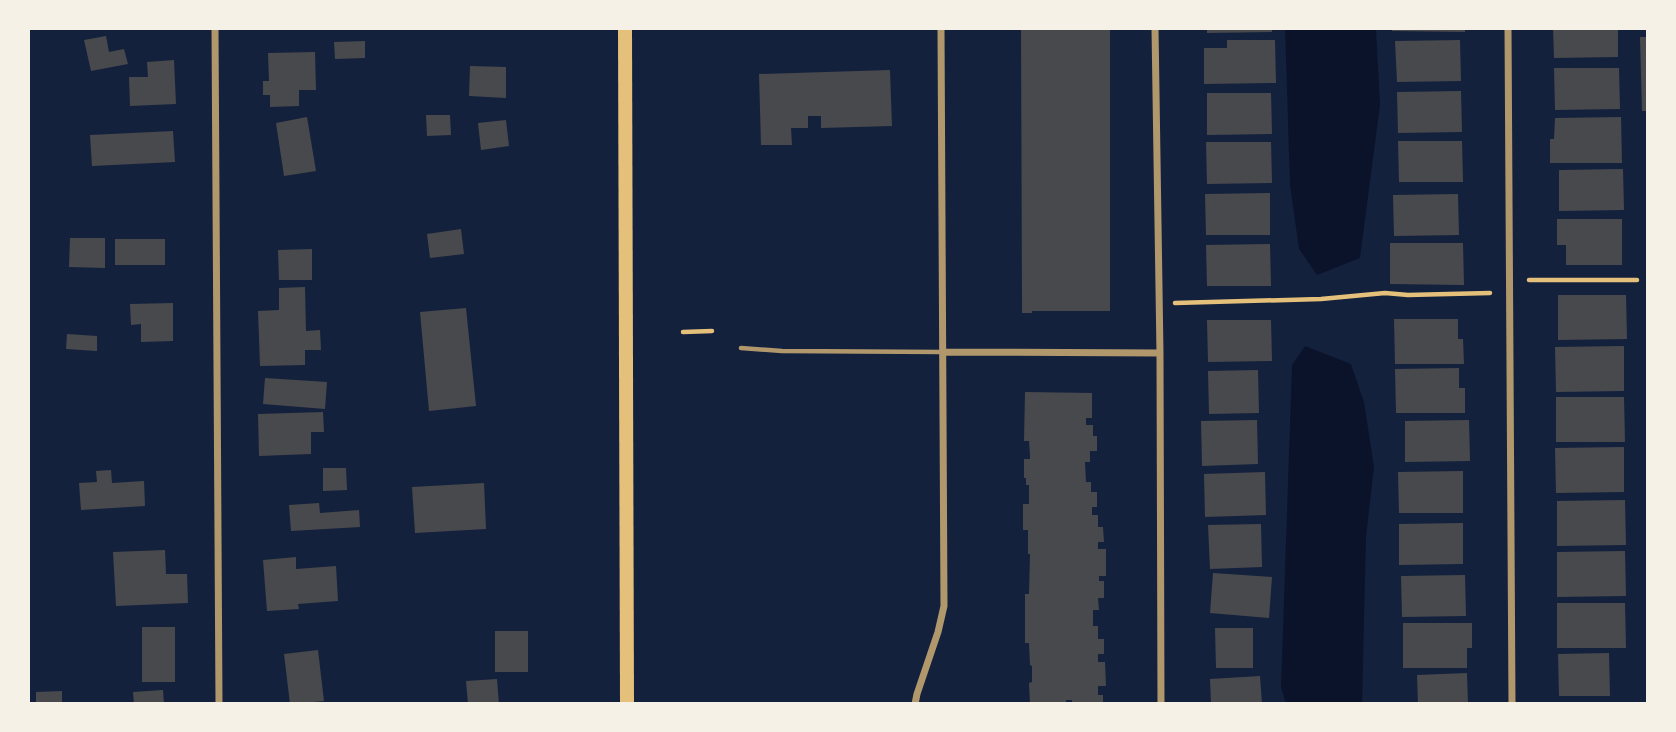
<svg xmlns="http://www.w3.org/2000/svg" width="1676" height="732" font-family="'DM Sans',sans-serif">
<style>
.water{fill:#0b132b}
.building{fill:#48494c}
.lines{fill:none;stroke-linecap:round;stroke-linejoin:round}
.path{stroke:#e5c07b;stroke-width:4.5}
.service{stroke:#b1986c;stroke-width:4.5}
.minor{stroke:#b1986c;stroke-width:7}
.primary{stroke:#e5c07b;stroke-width:14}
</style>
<rect width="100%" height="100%" fill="#14213d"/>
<!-- water -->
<path class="water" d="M1285 28H1376L1380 105 1360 258 1317 275 1299 249 1290 185Z
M1305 346 1351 364 1364 402 1374 467 1366 537 1362 704H1286L1281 687 1292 365Z"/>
<!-- building -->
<path class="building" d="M1021 28H1110V311H1032V313H1022Z
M1207 28H1272V32L1207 33Z
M1392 28H1465V32L1392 31Z
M1553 28H1618V57L1554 58Z
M106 36 109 52 124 49 128 64 91 71 84 40Z
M1640 37H1648V111H1642Z
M1227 40H1275L1276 83 1204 84V48H1227Z
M1460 40 1461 81 1397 82 1395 41Z
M365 41V58L335 59 334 42Z
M315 52 316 90H299V106L270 107V95H263V81H269L268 53Z
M174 60 176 104 130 106 129 77H148L147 62Z
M470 66 506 67V98L469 96Z
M1554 68H1619L1620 109 1555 110Z
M890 70 892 126 821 128V116H808V128H791L792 145H761L759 74Z
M1461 91 1462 132 1398 133 1397 92Z
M1207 93H1271L1272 134 1207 135Z
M426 115H450L451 135 427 136Z
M307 117 316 171 284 176 276 123Z
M1621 117 1622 163H1550V139H1554L1555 118Z
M506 120 509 146 481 150 478 123Z
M173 131 175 162 92 166 90 135Z
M1398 141H1462L1463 182H1399Z
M1206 142H1271L1272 183 1207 184Z
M1623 169 1624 210 1559 211V170Z
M1270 193V235H1206L1205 194Z
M1458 194 1459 235 1394 236 1393 195Z
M1557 219H1622V265H1566V245H1557Z
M461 229 464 254 430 258 427 234Z
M70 238H105V268L69 267Z
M115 239H165V265H115Z
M1390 243H1463L1464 285 1390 284Z
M1270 244 1271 286H1207L1206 245Z
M312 249V280H279L278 250Z
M305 287 306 331 320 330 321 350H305V365L260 366 258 311 279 310V288Z
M1558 295H1626L1627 339 1558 340Z
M173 303V341L141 342V324L131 325 130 304Z
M466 308 476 406 429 411 420 312Z
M1394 319H1458V339H1463L1464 364H1395Z
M1207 320H1271L1272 361 1208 362Z
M67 334 97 336V351L66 349Z
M1624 346V391L1556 392 1555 347Z
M1459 368V388H1465V413H1396L1395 369Z
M1258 370 1259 413 1209 414 1208 371Z
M265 378 327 382 325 409 263 404Z
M1025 392 1092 393V418H1086V425H1093V436H1097V451H1090V462H1085L1086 482H1091V492H1097V507H1092V515H1098V527H1103L1104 542H1098V549H1106V576H1099V581H1104V598H1098L1099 610H1093V626H1098V639H1104V654H1098V662H1105L1106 686H1098V695H1103V704H1072V700H1066V704H1030L1029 683 1032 682V666L1030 665 1029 643H1025V594H1029L1030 554H1028V530H1023V504H1029V485H1026V478H1024V459H1030V456L1029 441H1024Z
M1556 397H1624L1625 442H1556Z
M323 412 324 432H311V454L259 456 258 414Z
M1257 420 1258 464 1202 466 1201 421Z
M1469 420 1470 461 1405 462V421Z
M1624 447V492L1556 493 1555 448Z
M323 468H346L347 490 323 491Z
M111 470 112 483 144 481 145 506 81 510 79 483 97 482 96 471Z
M1463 471V513H1399L1398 472Z
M1265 472 1266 515 1205 517 1204 474Z
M484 483 486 529 415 533 412 487Z
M1625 500 1626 545 1557 546V501Z
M319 503 320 513 359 510 360 527 291 531 289 505Z
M1463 523V564L1399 565V524Z
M1261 524 1262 567 1210 569 1208 525Z
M165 550 166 574H187L188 603 116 606 113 552Z
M1625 551 1626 596 1557 597V552Z
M296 557V569L336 566 338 601 298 604 299 609 267 611 263 560Z
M1213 573 1272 577 1269 618 1210 613Z
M1465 575 1466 616 1402 617 1401 576Z
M1557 603H1625L1626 648H1557Z
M1403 623H1472V648H1467V668H1403Z
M142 627H175V682H142Z
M1215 628H1253V668H1216Z
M495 631H528V672H495Z
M318 650 324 701 290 704 284 654Z
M1609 653 1610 696H1559L1558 654Z
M1467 673 1468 704H1418L1417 675Z
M1260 676 1262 704H1211L1210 679Z
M497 679 499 704H468L466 681Z
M163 690 164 704H134L133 692Z
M62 691V704H36V692Z"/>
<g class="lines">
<!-- path -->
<path class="path" d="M1529 280H1637
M1175 303 1321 299 1385 293 1408 295 1490 293
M683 332 712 331"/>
<!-- service -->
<path class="service" d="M741 348 782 351 943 352"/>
<!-- minor -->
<path class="minor" d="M215 28 219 704
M1155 28 1160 353 1161 704
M1508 28 1512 704
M943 352 1160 353
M915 704 917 694 938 632 944 606 941 28"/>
<!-- primary -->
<path class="primary" d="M625 28 627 704"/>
</g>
<!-- border -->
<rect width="1676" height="732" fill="none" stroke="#f6f1e7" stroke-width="60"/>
</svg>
